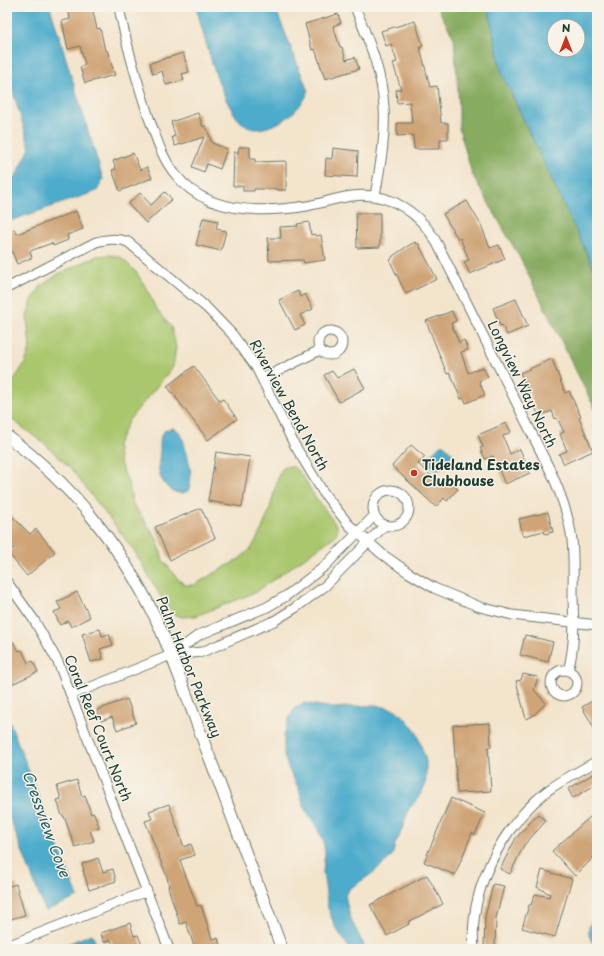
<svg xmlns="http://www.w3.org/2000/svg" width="604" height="956" font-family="'Playpen Sans',sans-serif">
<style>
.green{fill:#aac76e;stroke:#648251}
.forest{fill:#87ac61;stroke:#53744a}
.water{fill:#4daccc;stroke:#367480;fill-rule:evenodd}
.building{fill:#cfa477}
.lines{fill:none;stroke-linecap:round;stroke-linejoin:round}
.minor-casing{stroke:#697769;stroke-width:11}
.tertiary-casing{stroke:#697769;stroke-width:13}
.minor{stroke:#fff;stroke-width:9}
.tertiary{stroke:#fff;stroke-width:11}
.poi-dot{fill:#c8321e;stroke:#f7f3e8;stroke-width:1.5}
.labels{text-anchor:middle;stroke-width:3;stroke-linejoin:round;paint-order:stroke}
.street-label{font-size:14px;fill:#1f3d34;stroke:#f7f3e8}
.poi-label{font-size:14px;font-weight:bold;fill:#1f3d34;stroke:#f7f3e8;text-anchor:start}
.water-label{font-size:15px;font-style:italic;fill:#2d5e62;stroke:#f7f3e8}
</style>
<rect width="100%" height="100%" fill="#f7f3e8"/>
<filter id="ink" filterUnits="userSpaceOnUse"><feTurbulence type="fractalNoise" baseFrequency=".025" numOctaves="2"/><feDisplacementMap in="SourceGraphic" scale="8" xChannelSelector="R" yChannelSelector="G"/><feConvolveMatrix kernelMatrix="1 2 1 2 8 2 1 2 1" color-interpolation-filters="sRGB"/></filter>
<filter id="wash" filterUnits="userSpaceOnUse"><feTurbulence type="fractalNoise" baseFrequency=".012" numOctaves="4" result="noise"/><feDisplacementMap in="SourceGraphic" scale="16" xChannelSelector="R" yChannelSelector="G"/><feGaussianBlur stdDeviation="0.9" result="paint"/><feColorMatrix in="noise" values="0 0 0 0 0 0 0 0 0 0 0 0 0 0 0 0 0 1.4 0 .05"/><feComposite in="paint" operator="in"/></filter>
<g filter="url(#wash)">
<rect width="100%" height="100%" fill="#f3e4cc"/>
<!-- green -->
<path class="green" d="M110 255 121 257 136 272 147 289 155 307 171 327 176 347 173 367 129 420 117 445 120 463 128 482 133 504 157 539 163 560 178 579 185 585H194L239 559 251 549 261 531 269 512 279 474 283 468 289 466 294 467 302 475 314 495 337 526V532L334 537 256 592 196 616 182 617 174 614 162 599 136 554 120 532 71 469 46 445 7 416V382L12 383 25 363 30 349 27 316 32 300 41 286 58 274 97 256Z"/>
<!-- forest -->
<path class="forest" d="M437 7H488L502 74 597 275V413L520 258 472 174 459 128V105L454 38Z"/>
<!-- water -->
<path class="water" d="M7 7H50L103 179 97 191 7 222V181L15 178 30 148 7 73Z
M196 7H275L308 91C306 102 289 118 280 122 271 126 260 131 250 128 223 119 204 34 196 7Z
M488 7H597V275L502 74ZM554 26H578V50H554Z
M171 428C182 429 183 439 185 447 189 461 194 477 188 491 181 494 176 494 170 489 157 479 158 466 160 452 160 446 160 441 161 436L164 431Z
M440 445H444L451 452 452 455 439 470H435L427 462V458Z
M304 703 333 708 376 705 396 710 406 719 417 733 426 761V778L425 786 418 798 409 809 399 837 395 844 393 853 390 858 370 875 349 889 345 895 350 918 366 949H350L335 927 328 908 323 872 325 852 323 840 315 824 305 810 299 789 289 770 284 756V735L289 718 296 707Z
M7 715 78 897 45 911 7 811Z
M597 913V949C586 935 586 927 597 913Z
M92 934 98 949H60V947Z"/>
<g id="blocks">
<!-- building -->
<path class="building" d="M68 7H92L97 29 100 28 105 50H107L115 75 85 83 80 67 85 65 80 46 68 49 62 21 70 19Z
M338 14 341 23 333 26 340 47H342L346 60 355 57 359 69 325 79 315 49 312 50 305 24Z
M415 21 423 46 420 47 430 87 437 86 441 123H448V139H440V149H414L413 135 397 136V123H412L410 102 397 103 396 90 401 89 393 63 397 62 391 44 386 46 381 31Z
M183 53 189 72 182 74 184 80 166 85 162 71 153 74 150 63Z
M198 113 203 127 206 126 212 143 227 149 220 169 207 164 204 172 192 167 204 137 175 146 172 137 175 136 171 122Z
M239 147H250V159H255V162L286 161V190H278V189H254V191H243V186H233L234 152 238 153Z
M333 148 358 151 357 177 325 175 326 158 332 159Z
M133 153 140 170 147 167 152 178 120 191 112 170 116 169 113 161Z
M165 192 172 199 146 223 128 204 140 193 151 205Z
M467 201 481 225 490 248 499 245 505 259 470 274 464 262 469 260 460 238 458 239 443 214Z
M76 211 83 229 67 235 68 240 53 246 52 243 30 251 32 258 17 264 7 239V232L14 229 17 234Z
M356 213H380V247L357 248Z
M203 218 218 221 216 229 226 231 221 251 196 245Z
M309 222 311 235 315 234V236L321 235 325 260 304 263 303 260 269 261 268 238H281L280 227 298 226 297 224Z
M415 242 416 244 418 243 437 279 406 294 390 261 393 256 406 247Z
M298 291 300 297 305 294 313 309 300 315 305 325 295 330 279 300Z
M516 299 528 326 507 335 502 325 500 326 493 308Z
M452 311 456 321 451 323 459 343 464 340 468 350 461 352 468 373 483 367 488 377 479 381 485 395 466 403 464 398 461 399 450 373 447 374 426 321Z
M552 359 565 393 569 391 581 417 579 418 593 451 564 464 559 454 567 451 560 434 564 432 557 418 555 419 552 411 539 416 520 373Z
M194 366 220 401 223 399 237 419 208 440 167 386Z
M354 369 365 388 339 402 324 375 332 371 337 378Z
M506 423 511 432 503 436 510 454 520 449 530 473 505 484 493 456 485 459 480 448 483 447 478 435Z
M411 445 425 457 418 464 443 486 448 481 458 489 447 501 444 498 436 507 392 466Z
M216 452 250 457 242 507 208 501Z
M201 508 215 538 170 560 155 527Z
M7 511 30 534 36 529 55 552 27 576 8 553 14 548 7 541Z
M548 512 553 532 545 534 544 531 523 536 519 519Z
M77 592 90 617 71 627 68 621 60 625 54 612 61 609 57 602Z
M100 629 102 636 109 634 113 645 100 649 103 659 91 662 82 634Z
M7 633 19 651 22 650 28 663 33 661 38 672 12 684 7 672Z
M525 635 553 642 548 662 520 655Z
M523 674 538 677 534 690 546 703 533 716 526 719 516 681 521 680Z
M597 698V733L582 707Z
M127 699 136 723 117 730 112 717 101 721 97 710Z
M490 723 491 747H488L491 791 457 793 453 725Z
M597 772V784L573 798 568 789Z
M77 780 82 796 85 795 91 814 94 813 99 827 90 830 94 841 75 847 64 816H62L57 800 61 799 57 786Z
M451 798 485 813 475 835 472 833 455 875 424 862Z
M169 804 184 847 191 844 195 855 180 860 197 906 201 905 212 939 218 938 221 949H195L186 922 180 924 168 887 169 886 167 877 145 821 152 819 149 811Z
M538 814 546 821 524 845 510 874 500 869 516 838Z
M590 817 597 825V854L575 876 552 851Z
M98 858 103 872 113 869 116 881 89 890 83 870H84L82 864Z
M542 870 572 879 555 937 522 928 529 905H531L535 894 549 897 550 894 537 887Z
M427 875 443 904 408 922 409 924 387 936 370 905Z
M16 884 25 915 7 920V887Z
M493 884 504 886 496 918 495 949H484L485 917Z
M130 923 134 936 138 935 142 945 131 949H114L111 940 104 942 101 933Z"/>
</g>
</g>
<g filter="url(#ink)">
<use href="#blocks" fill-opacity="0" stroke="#697769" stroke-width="1"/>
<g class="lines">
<!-- minor casing -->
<g class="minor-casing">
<path id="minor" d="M119 7C126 45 137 81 149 118 156 137 162 159 176 175 206 214 263 213 307 206 322 203 337 198 352 196 389 191 421 213 438 245L551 472C561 494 569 516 572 540 574 559 573 579 573 598 574 624 575 646 568 671
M355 7C368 39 382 71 384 107 386 137 380 167 375 196
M7 288 96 242C108 239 117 238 128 242L207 308 232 334 256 367 294 444 323 492 349 525 382 554 409 573 434 588 480 607 512 615 597 625
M318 343a12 12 0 1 1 24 0a12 12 0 1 1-24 0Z
M262 379 320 350
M373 508a18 18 0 1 1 36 0a18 18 0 1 1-36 0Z
M7 582 34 620 58 662 169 949
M172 655 202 652 274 621 295 608 325 586 385 525
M551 683a13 13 0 1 1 26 0a13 13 0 1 1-26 0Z
M71 695 171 655 199 635 267 607 286 596 325 566 374 516
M7 946 147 891
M474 949C468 890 502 827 547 791 563 779 580 771 597 761"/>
</g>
<!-- tertiary casing -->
<g class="tertiary-casing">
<path id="tertiary" d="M7 436C73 485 120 545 156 619 175 661 190 705 206 748 232 815 257 882 282 949"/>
</g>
<!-- minor -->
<use href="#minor" class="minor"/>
<!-- tertiary -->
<use href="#tertiary" class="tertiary"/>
</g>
</g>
<!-- markers -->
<circle class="poi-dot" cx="414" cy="473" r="4"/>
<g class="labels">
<!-- street labels -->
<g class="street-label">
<text transform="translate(522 384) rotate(64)" y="5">Longview Way North</text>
<text transform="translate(289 405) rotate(61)" y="5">Riverview Bend North</text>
<text transform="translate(189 667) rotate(68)" y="5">Palm Harbor Parkway</text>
<text transform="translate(98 728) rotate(68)" y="5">Coral Reef Court North</text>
</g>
<!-- poi labels -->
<g class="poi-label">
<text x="422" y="470">Tideland Estates<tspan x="422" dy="16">Clubhouse</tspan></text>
</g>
<!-- water labels -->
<g class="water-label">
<text transform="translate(46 824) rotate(70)" y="5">Cressview Cove</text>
</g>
</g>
<!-- margin -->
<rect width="604" height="956" fill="none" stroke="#f7f3e8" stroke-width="24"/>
<!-- north arrow -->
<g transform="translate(566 38)"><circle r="19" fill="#f7f3e8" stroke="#a1aaa0"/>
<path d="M0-3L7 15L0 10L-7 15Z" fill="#c8321e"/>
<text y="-6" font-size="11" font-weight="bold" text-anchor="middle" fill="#1f3d34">N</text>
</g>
</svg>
